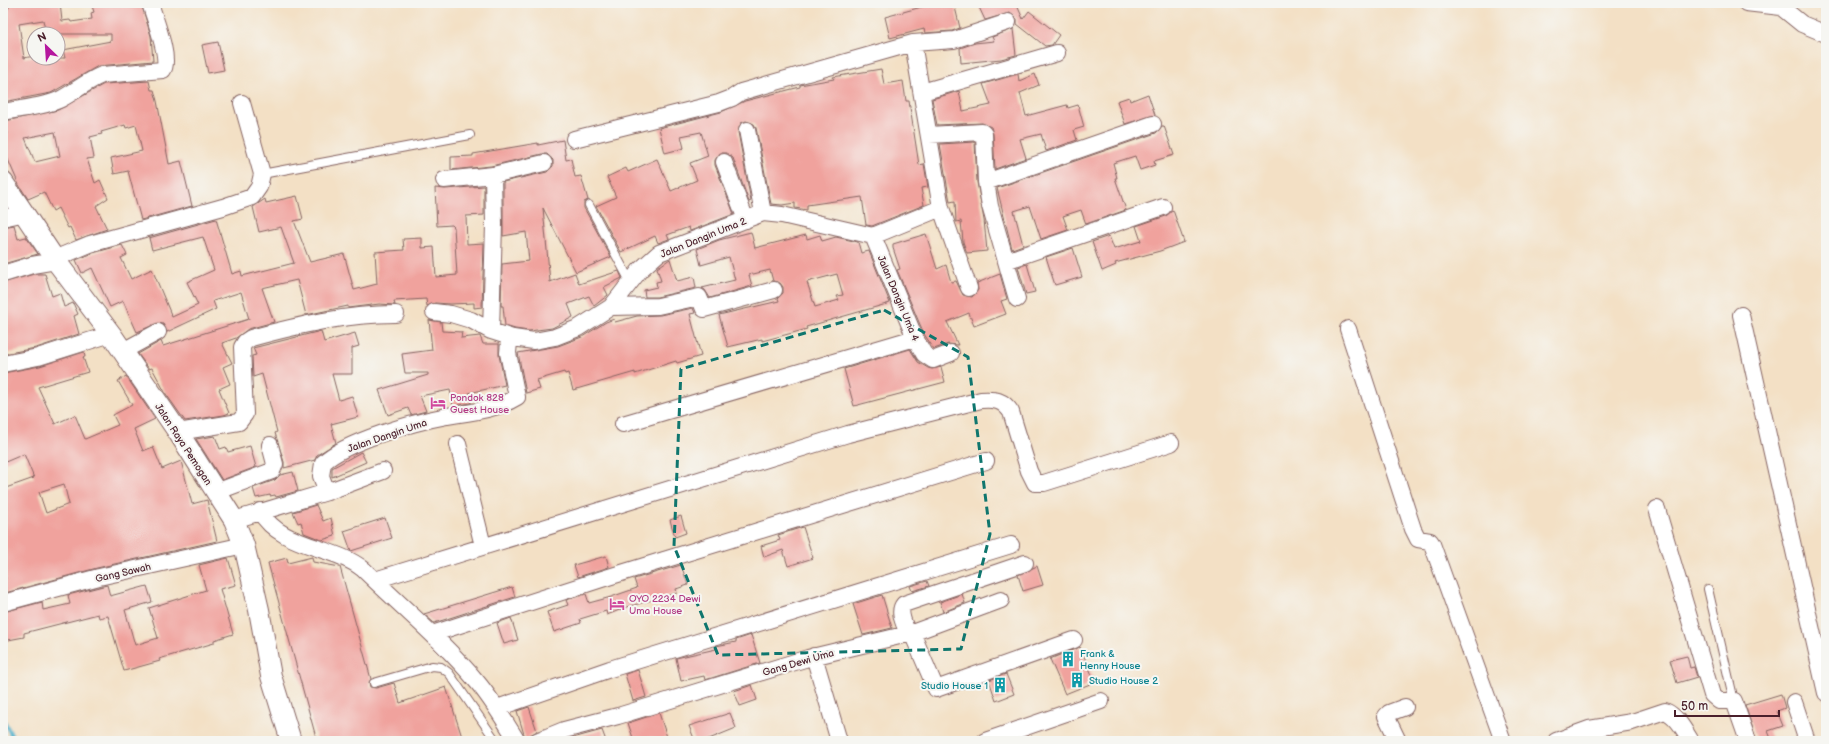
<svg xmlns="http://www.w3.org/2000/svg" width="1829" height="744" font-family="'Balsamiq Sans',sans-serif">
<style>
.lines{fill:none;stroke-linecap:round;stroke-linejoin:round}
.stream{stroke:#4cb0cb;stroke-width:4}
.building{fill:#f0a29d;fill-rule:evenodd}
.service-casing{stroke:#856361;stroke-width:10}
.minor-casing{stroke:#856361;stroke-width:18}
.tertiary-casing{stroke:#856361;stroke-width:22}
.service{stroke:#fff;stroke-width:8}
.minor{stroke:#fff;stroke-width:16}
.tertiary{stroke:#fff;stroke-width:20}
.marked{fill:none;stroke:#0f766e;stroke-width:3;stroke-dasharray:8 5;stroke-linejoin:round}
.labels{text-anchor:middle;stroke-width:4;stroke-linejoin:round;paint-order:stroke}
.street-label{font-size:10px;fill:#4a1f2b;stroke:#f6f6f2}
.hotel-label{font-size:10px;fill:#b23c85;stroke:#f6f6f2;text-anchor:start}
.culture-label{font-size:10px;fill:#0d838f;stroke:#f6f6f2;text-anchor:start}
</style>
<rect width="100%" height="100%" fill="#f6f6f2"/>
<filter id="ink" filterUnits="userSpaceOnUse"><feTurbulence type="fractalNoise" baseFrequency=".025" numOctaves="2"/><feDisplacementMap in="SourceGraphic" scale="8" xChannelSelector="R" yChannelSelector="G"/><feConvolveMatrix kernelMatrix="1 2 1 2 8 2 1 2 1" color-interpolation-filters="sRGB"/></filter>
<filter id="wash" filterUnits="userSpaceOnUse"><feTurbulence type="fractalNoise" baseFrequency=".012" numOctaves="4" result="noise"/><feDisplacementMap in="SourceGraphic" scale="16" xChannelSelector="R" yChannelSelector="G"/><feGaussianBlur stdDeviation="0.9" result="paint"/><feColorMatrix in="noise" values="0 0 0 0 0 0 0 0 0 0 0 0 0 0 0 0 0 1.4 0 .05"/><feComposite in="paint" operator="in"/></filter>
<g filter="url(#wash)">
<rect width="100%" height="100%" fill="#f3e0c5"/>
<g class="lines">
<!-- stream -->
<path class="stream" d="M3 718 14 741"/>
</g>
<g id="blocks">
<!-- building -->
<path class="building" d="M8 3H60L62 21 70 20 71 22 92 19 91 13 94 12 91 3H141L151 36 153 61 98 66 51 93 3 102V9L9 8ZM43 20 46 34H111V41L63 50 65 58H34V56L24 58 19 24Z
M936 3H954L960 28 952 31 925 33 924 29 890 38 885 17Z
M977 3H1016L1023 19 1029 11 1059 35 1052 45 1045 46 1017 24V19L1010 13 985 20Z
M1013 29 1016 55 1001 59 961 63 960 48 975 43 994 41 992 37Z
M218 42 224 70 208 73 202 45Z
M881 69 884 84 903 81 906 101H909L919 165 924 164 928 187 921 188 924 205 872 226 866 225 862 197 807 205V210L795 208V203L782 205 771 204 756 128 754 124 746 121 741 123 738 132 751 201 749 202 733 158 726 153H720L715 160V165L734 214 690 231 689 227 667 235 669 239 658 243 655 236 621 252 596 206 616 197 607 177 626 168 628 172 657 159 671 191 697 180 690 163 708 156 701 132 681 136 684 148 665 153 659 128 721 112 745 101 800 87V85L834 79 833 77Z
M1018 74 1019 81 1035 74 1039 85 1020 93 1026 116 1067 105 1068 108 1078 105 1084 127 1074 130 1077 140 1046 151 1041 134 1020 139 1026 158 995 169 993 134 991 127 982 123 937 125 932 99 959 91 963 111 991 105 983 84Z
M149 81 151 90H154L157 101 169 164 181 161 192 206 141 220 128 171 114 174 111 158 142 151 136 125 126 128 125 125 101 132 102 134 90 137 94 158 87 159 95 183 100 180 108 198 96 206 107 229 76 240 70 227 68 228 58 208 53 211 44 192 28 199 19 185 3 148V136L8 134 5 121 58 110 104 84ZM55 132 60 156 35 162 25 138Z
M1148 94 1155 115 1125 124 1117 101 1129 97 1130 101Z
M1162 126H1164L1174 155 1154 161 1155 165 1140 170 1135 156 1113 163 1117 178H1115L1126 210 1086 224 1081 210 1063 216 1068 230 1041 239 1030 206 1014 211 1023 245 1012 249 997 188 1156 133Z
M563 140 566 160 571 159 575 177 581 176 588 200 584 202V208L611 257 576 272 543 208 550 282 575 273 579 284 619 271 622 278 604 287 608 295 594 306 589 296 568 304 573 317 552 328 529 331 515 329 505 326 503 306H501L502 264 529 261 526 232 503 236V182L547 172 553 166V160L547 154H542L491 166 451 170V157L473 156V154L538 143V145Z
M975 142 977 182 984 220 987 251 967 253 963 242 961 221 956 222 955 201 950 202 940 144Z
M484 186V215L466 216 467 244 484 243 482 307 474 308V303L450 304 435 303 427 306 426 299 394 301 395 305 379 304 348 308V306L306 315 297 280 262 288 274 322 248 329 236 338 222 343 232 363 223 367 230 384 219 389 229 413 224 415 185 421 166 394 152 368 149 369 138 354 161 341 163 346 249 319 241 292 213 301 216 309 167 332 163 324 158 323 137 332 123 301 110 307 92 268 82 273 76 260 93 253 122 245 127 255 121 258 131 279 152 269 172 317 198 305 187 282 214 270 203 237 152 250 149 238 216 219 232 274 241 271 242 276 294 263 281 227 259 232 253 207 265 199 266 203 297 196 303 219 294 221 310 262 344 254 354 290 377 284 375 252 404 250 403 239 422 238V248L434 247 436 277 457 275 454 227 452 225 437 226 435 188 445 189Z
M1173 210 1184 242 1160 251 1115 263 1116 265 1102 271 1092 242 1109 236 1114 249 1141 241 1136 226 1166 216Z
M14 225 18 239 26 237 38 254 3 264V243L6 242 3 227Z
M751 232 755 248 806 235 807 239 820 235 822 241 836 237 858 242 861 253 869 251 890 303 806 327 807 329 796 332 762 341V339L728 347 719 315 779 301 778 298 783 293V287L780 283 773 281 770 270 749 275 752 286 710 298 705 290 702 288 735 280 729 257 701 265 697 249 719 240ZM837 274 843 295 837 296 839 300 815 307 807 282Z
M926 234 937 269 946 265 951 282 956 281 963 295 972 297 978 290 977 283 1000 274 1007 299 1001 301 1006 314 974 326 969 313 947 322 958 345 948 344 934 349 924 334 897 270 900 269 893 248V244Z
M1073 248 1082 277 1055 285 1046 257Z
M670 259 677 281 694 277 696 288 657 297H645L644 290 657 287 656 282 661 281 657 268Z
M1027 264 1035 292 1026 294 1018 267Z
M45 274 52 296 60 293 64 307 73 303 78 314 74 316 79 334 36 348 3 354V283L34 274Z
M693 308 695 313 690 314 701 356 677 363 676 361 635 374V372L573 390 568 373 565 374 564 372 537 380 540 389 526 393 518 353 558 346 582 337 606 322 614 319 615 322 637 316 660 315Z
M429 320 441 322 442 331 462 332 461 338 480 336 483 344H499V355L505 385 469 393 471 403 453 406 450 390 420 396 426 411 411 415 408 408 388 415 379 390 428 375V373H405L402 354 432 350Z
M321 331 324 342 355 333 359 346 352 348V374H332L339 400 352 396 358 417 331 424 336 443 317 455 315 460 284 468V462L275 433 277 432 262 374 253 377 252 356 256 355 253 348Z
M910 349 918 362 928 368 932 369 941 367 945 382 854 406 844 369Z
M84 352 85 357H83L88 372 38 387 55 424 75 415 85 439 118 425 113 415 132 405 118 381 126 376 155 419 134 429 143 451 153 447 162 469 181 461 192 504 207 500 217 541 97 568 5 593 3 586V580L6 579 3 569V489L34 478 24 454 3 463V373L40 366ZM64 484 69 504 46 513 39 492Z
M215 436 220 449 226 447 228 452 250 446 256 467 222 480 196 439Z
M361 452 366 462 332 477V468Z
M293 472 298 491 276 497 275 495 270 496V495L256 498 253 488 275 480 280 475Z
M316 505 323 521 331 518 335 536 322 540 304 533 301 522 298 523 293 512Z
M681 516 686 533 675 537 670 520Z
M385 518 392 538 351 551 344 531Z
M803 527 813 558 788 566 783 550 764 557 761 546 780 540 778 535Z
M606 556 609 567 578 577 574 565Z
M312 557 313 562 340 567 371 679 369 682 370 687 376 688 394 683 400 703 446 687 462 737 449 741H317L268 563 287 558 288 563Z
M228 558 236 585 220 589 233 634 214 640V643L159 659 160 661 124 671 108 616 99 618 98 614 24 633V637L3 641V612L42 602 43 610 70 604 68 595 107 585 110 596 147 586 152 602 125 610 135 645 158 638 149 608 206 590 199 565Z
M681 565 688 585 676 589 677 593 627 607 607 615 606 611 580 619 581 623 554 632 547 612 568 605 566 600 586 594 589 603 611 597 637 588 634 579Z
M1037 566 1043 585 1023 591 1018 575Z
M927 581 929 586 912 591 910 586Z
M512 587 515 597 434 623 424 614Z
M962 594 965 603 943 612 940 602Z
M882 595 892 628 863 635 853 604Z
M511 618 518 640 504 644 497 623Z
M751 635 760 663 705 680 704 676 681 681 676 658 716 649V646L736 642V640Z
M1080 647 1095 682 1065 694 1050 659Z
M1687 656 1690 668 1694 667 1697 677 1677 683 1670 660Z
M638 670 646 697 633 701 625 674Z
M1006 674 1014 694 996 701 989 680Z
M752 685 757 700 740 706 734 691Z
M1781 694 1785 708 1777 711 1783 726 1768 731 1772 741H1757L1745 705Z
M529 707 537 731 530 735 526 741 517 711Z
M659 713 667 737 656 741H634L628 723Z
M730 713 736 728 704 741H695L689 726Z
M602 730 606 741H567L573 738Z"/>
</g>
</g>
<g filter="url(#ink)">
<use href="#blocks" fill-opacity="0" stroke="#856361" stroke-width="1"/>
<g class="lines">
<!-- service casing -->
<g class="service-casing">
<path id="service" d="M262 174 470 135
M589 205 631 283
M1708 589 1734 701
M374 683 432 666 441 667 449 673 496 741"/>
</g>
<!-- minor casing -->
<g class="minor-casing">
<path id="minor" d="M1746 3 1781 7 1802 24 1826 34
M913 43 941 208 969 288
M922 92 1057 53
M3 112C22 108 44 107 61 99 76 91 87 81 102 75L163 70C171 59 154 17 150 3
M747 130 763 213
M929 135 982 132 984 134 986 182 990 206 1017 299
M574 139 719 103 732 98 741 92 913 43 954 40 1008 22
M724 162 746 220
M444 180 493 175 544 163
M986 182 1153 124
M3 218 25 213
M873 236 915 338 924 354 933 360 951 353
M873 236 941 208
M54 259 90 244 223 207 252 197 259 187 262 174 242 103
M1006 261 1163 207
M3 274 32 265 56 261
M611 307 658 306 699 297 704 309 774 290
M434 312 451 314 471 320 491 331 513 338 534 341 555 337 578 328 611 307 640 270 659 253 763 213 782 215 873 236
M1741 315 1826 693
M1348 329 1413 529 1418 539 1430 541 1432 544 1503 741
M491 331 494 224 493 175
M123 351 158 332
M3 364 38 357 111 334
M623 424 915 338
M178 432 239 422 245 414 242 347 245 342 251 338C299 325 346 314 396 314
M458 444 483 546
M216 492 272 471 275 464 270 445
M327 492 383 471
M1657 509 1712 695 1719 701H1734L1748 741
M260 511C280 548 333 545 363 569 402 607 443 641 478 683 493 701 505 721 517 741
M234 520 327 492 321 476 323 463C346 441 415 422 447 416 472 412 496 410 517 397L508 353 509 342 513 338
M375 580 848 434 981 400C995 399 1003 400 1011 412L1029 471 1035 483H1044L1171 443
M3 603 99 577 244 545
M912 633 936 689 1074 640
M432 634 602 579 986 461
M908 634C905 625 897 612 904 604L1025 563
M814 656 839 741
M1794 702 1807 741
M497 708 610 669 1011 545
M537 741 564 730 618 716 808 658 912 633 1001 600
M985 741 1101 701
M1398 741 1386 716 1389 713 1405 707
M1556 741 1589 729 1632 722 1665 711C1677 716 1684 730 1691 741"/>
</g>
<!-- tertiary casing -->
<g class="tertiary-casing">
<path id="tertiary" d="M3 182 56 261 111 334 178 432 234 520 244 545 259 610 271 676 291 741"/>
</g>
<!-- service -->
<use href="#service" class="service"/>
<!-- minor -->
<use href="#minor" class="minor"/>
<!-- tertiary -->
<use href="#tertiary" class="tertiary"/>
</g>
</g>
<!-- marked area -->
<path class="marked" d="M884 310 968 357 990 534 961 649 718 655 674 546 681 369Z"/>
<!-- icons -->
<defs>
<g id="hotel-bare" transform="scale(1.2)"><path d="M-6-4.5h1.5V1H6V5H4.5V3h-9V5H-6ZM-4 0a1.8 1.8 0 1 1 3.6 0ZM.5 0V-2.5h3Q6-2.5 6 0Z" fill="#d1479c" stroke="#f6f6f2" stroke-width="2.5" paint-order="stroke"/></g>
<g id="building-bare" transform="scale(1.2)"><path d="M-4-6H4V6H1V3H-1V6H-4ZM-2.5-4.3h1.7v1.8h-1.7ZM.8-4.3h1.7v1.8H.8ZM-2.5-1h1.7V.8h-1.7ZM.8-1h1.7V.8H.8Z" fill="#0f9aa8" stroke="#f6f6f2" stroke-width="2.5" paint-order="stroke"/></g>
</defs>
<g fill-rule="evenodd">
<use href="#hotel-bare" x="438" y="403"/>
<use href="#hotel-bare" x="617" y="604"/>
<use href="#building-bare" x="1068" y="659"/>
<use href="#building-bare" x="1077" y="680"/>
<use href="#building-bare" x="1000" y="685"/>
</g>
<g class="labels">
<!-- street labels -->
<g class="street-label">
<text transform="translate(703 237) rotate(-22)" y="4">Jalan Dangin Uma 2</text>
<text transform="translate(899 298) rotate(67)" y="4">Jalan Dangin Uma 4</text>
<text transform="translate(387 435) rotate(-19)" y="4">Jalan Dangin Uma</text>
<text transform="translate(184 444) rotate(57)" y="4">Jalan Raya Pemogan</text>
<text transform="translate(123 572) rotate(-13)" y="4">Gang Sawah</text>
<text transform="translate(798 662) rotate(-16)" y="4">Gang Dewi Uma</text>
</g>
<!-- hotel labels -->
<g class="hotel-label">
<text x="450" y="401">Pondok 828<tspan x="450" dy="12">Guest House</tspan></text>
<text x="629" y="602">OYO 2234 Dewi<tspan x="629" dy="12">Uma House</tspan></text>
</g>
<!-- culture labels -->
<g class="culture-label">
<text x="1080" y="657">Frank &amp;<tspan x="1080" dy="12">Henny House</tspan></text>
<text x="1089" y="684">Studio House 2</text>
<text x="988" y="689" text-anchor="end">Studio House 1</text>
</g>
</g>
<!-- margin -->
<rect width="1829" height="744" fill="none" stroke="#f6f6f2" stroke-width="16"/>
<!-- north arrow -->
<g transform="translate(46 46) rotate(335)"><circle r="19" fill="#f6f6f2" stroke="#b1a0a2"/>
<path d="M0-3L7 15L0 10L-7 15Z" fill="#b5179e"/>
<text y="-6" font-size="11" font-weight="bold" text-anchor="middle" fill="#4a1f2b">N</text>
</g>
<!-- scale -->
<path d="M1675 710v6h104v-6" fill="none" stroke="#4a1f2b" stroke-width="2"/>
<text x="1681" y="710" font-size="12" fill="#4a1f2b" stroke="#f6f6f2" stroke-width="3" paint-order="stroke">50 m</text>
</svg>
